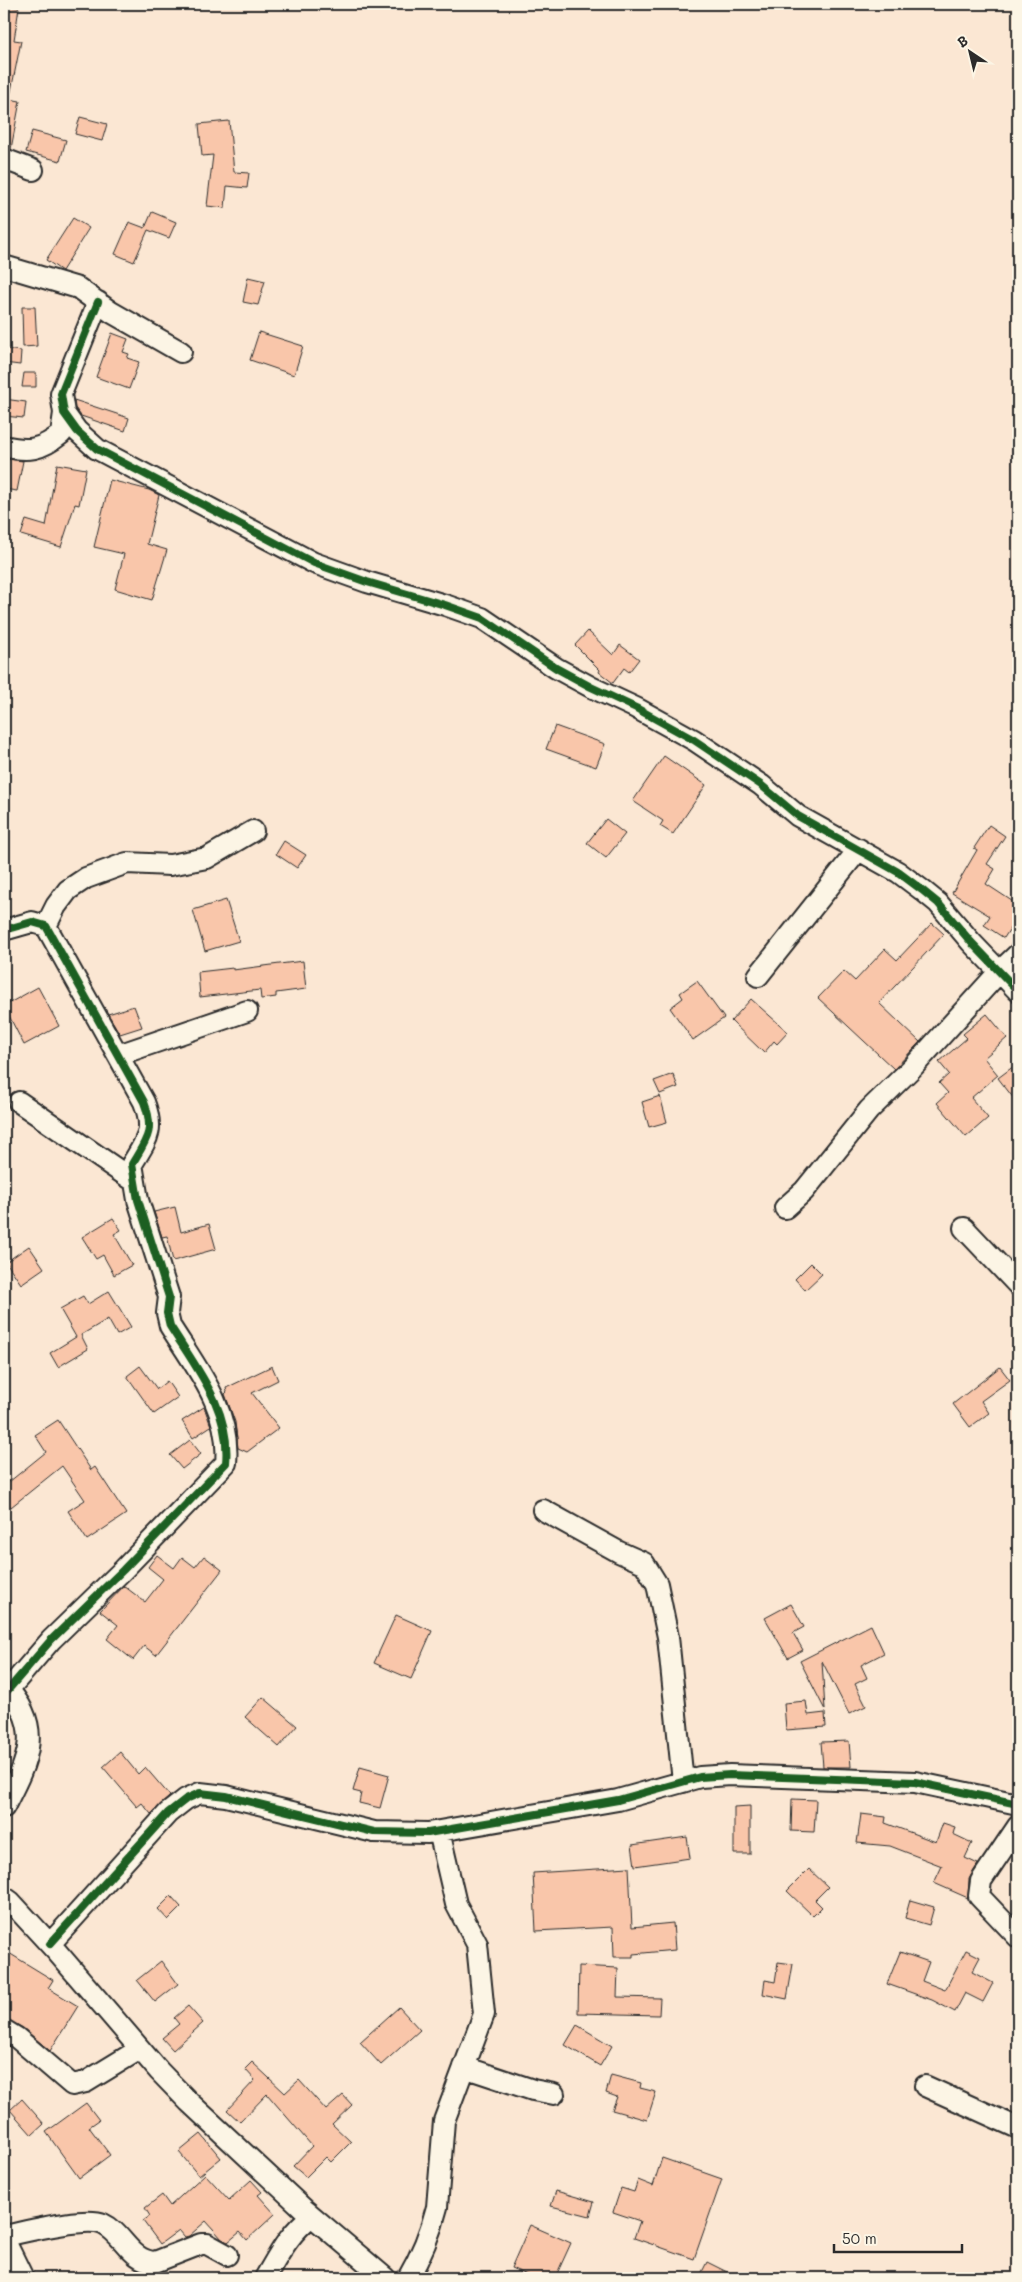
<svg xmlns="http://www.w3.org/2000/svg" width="1022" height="2282" font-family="Mali,sans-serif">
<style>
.building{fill:#f9c6aa;stroke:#2b2b2b}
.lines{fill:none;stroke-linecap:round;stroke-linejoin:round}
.street-casing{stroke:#2b2b2b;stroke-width:24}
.street{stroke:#fcf5e5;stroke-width:20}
.cycleway-casing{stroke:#fcf5e5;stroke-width:11}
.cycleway{stroke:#1b5e20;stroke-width:8}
</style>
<rect width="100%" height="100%" fill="#fbe7d3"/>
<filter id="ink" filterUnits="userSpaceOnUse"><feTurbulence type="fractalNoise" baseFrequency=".02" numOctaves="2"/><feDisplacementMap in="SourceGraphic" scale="10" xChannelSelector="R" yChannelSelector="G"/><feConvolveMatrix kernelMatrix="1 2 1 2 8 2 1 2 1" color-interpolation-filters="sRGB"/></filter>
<g filter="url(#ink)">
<!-- building -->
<path class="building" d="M4 5 19 8 14 40 21 41 10 96 4 95Z
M4 98 20 101 11 149 4 147Z
M80 117 107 124 102 141 75 134Z
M229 121 234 172 249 173 247 188 227 186 225 208 207 206 213 155 202 156 199 124Z
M32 131 66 140 60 161 26 152Z
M152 212 176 222 169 238 148 230 134 262 115 254 129 222 145 228Z
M73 218 89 228 62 271 46 260Z
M248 277 265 281 258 305 243 302Z
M22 307H35L37 346 23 347Z
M259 332 303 346 294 375 250 360Z
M112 333 128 339 123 352 129 354 127 358 139 362 129 389 96 377Z
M5 349 21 351 20 365 4 363Z
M24 373H36V387H22Z
M4 399 26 402 24 418 4 416Z
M74 400 129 418 125 431 81 416 75 408Z
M7 459 23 461 17 491 4 489Z
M57 464 86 469 79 505 75 504 61 547 21 535 26 520 46 526Z
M110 480 149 490 159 495 147 544 167 550 152 600 115 589 124 554 94 547Z
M588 631 613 655 620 645 639 659 629 672 624 668 613 683 599 672 600 670 575 645Z
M555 726 605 744 596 767 546 749Z
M664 756 706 785 673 834 660 826 663 821 633 801Z
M606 819 625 834 606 858 587 843Z
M989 825 1005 836 987 864 995 869 986 884 1018 905V916L1004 938 984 925 990 916 952 893 977 850 974 848Z
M284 841 306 855 297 868 276 854Z
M226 900 239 941 205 951 193 910Z
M932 923 944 934 879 1003 920 1042 894 1069 818 998 844 971 855 981 885 949 897 960Z
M303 961 306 989 276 993V997L261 999 260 990 200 997 198 972 233 968V970Z
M697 981 724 1018 693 1040 670 1008 683 998 680 993Z
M38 987 59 1026 24 1045 4 1006Z
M751 999 788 1032 777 1044 774 1041 764 1053 731 1021Z
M134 1006 142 1027 120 1034 108 1014Z
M987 1014 1007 1038 984 1058 998 1075 971 1098 988 1118 966 1137 937 1103 948 1093 939 1083 949 1074 939 1062 967 1038 963 1034Z
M1018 1063V1104L998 1078Z
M673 1074 678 1087 660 1094 654 1081Z
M660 1096 667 1122 649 1127 642 1102Z
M175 1207 181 1232 209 1224 216 1249 173 1261 167 1236 162 1237 154 1212Z
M113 1218 121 1230 114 1234 132 1265 114 1275 103 1255 96 1259 82 1237Z
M29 1246 44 1268 21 1284 6 1262Z
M811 1263 822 1274 805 1290 795 1279Z
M109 1291 131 1327 117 1335 108 1319 81 1335 88 1349 58 1367 50 1353 76 1337 60 1309 83 1296 88 1304Z
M140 1366 157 1389 167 1381 178 1397 154 1414 127 1376Z
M272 1366 278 1380 252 1393 279 1428 247 1452 238 1448 235 1422 225 1394 227 1392 226 1388Z
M1000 1367 1010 1380 981 1401 989 1413 970 1427 953 1404Z
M204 1407 211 1426 193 1438 182 1421Z
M58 1420 91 1470 95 1467 126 1514 87 1540 68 1511 85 1500 62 1466 11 1507 4 1498V1486L46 1452 35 1435Z
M190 1440 201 1454 182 1469 170 1455Z
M157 1555 174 1568 182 1557 195 1567 204 1556 222 1570 156 1655 144 1646 133 1660 107 1639 118 1625 100 1611 124 1586 145 1602 163 1579 148 1567Z
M791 1604 804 1627 793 1633 803 1650 788 1658 765 1618Z
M396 1615 432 1631 411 1679 374 1663Z
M871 1625 884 1653 861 1665 867 1678 855 1684 866 1706 849 1714 822 1661 825 1710 800 1661Z
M263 1697 297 1726 279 1747 245 1717Z
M806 1701 808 1715 825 1713 826 1727 786 1730 784 1703Z
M849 1741 851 1767H823L821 1742Z
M120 1752 138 1774 145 1767 170 1796 151 1814 142 1803 137 1807 103 1767Z
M360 1767 389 1775 380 1808 359 1803 361 1793 353 1791Z
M792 1799 816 1800 814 1832 791 1831Z
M750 1806V1854H734V1807Z
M861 1814 886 1817 885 1823 936 1842 943 1823 955 1827 953 1834 972 1843 965 1858 978 1864 969 1879 968 1898 934 1883 942 1866 890 1846 857 1843Z
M687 1837 690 1858 635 1866 632 1845Z
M629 1867 632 1927 673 1923 675 1950 633 1954V1957H614L613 1927 536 1931 533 1873Z
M809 1869 828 1887 815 1900 822 1907 813 1916 787 1891Z
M171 1896 181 1907 168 1920 158 1909Z
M910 1900 934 1907 929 1925 905 1918Z
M4 1950 53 1980 48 1988 78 2006 50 2051 23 2028 4 2018Z
M966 1950 980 1957 972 1972 993 1983 983 2002 965 1993 955 2012 932 2000 887 1984 900 1952 929 1962 922 1981 945 1990Z
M161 1961 178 1984 155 2002 137 1980Z
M778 1962 793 1964 787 1999 763 1994 765 1980 775 1982Z
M579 1966 618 1968 617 1997 660 1998 659 2015 578 2013Z
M188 2006 203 2023 173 2050 162 2038 179 2024 174 2018Z
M399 2007 420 2030 381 2065 360 2042Z
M577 2025 612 2046 600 2066 565 2045Z
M252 2062 285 2093 299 2080 326 2110 343 2095 352 2105 332 2124 351 2142 331 2162 326 2157 306 2177 293 2166 312 2146 267 2094 240 2122 227 2110 255 2080 245 2069Z
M611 2075 641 2083 640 2088 656 2092 647 2120 612 2110 617 2097 606 2093Z
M22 2099 44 2124 32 2135 10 2110Z
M86 2103 99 2120 89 2127 110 2155 79 2178 46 2132Z
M201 2134 221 2158 199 2176 179 2152Z
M662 2158 722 2179 694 2259 634 2238 640 2221 613 2212 621 2188 634 2192 638 2180 653 2186Z
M205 2174 229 2200 251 2180 262 2192 258 2195 275 2214 247 2240 240 2232 228 2242 222 2239 206 2221 189 2236 185 2237 179 2230 160 2244 143 2221 150 2216 145 2208 162 2195 170 2206Z
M556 2191 594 2202 590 2216 551 2206Z
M530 2225 571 2243 555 2278H534L511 2268Z
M707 2262 739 2278H699Z"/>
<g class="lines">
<!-- street casing -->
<g class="street-casing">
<path id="street" d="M4 159 33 170
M4 266 78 288 111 312 181 352
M98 302 61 394 64 413 77 431 97 449 314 563 367 582 445 605 482 618 556 668 591 687 636 708 694 740 761 785 798 816 898 872 922 890 938 903 971 942 1018 991
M4 446C28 452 41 450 61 434L64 413
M46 926 56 906 68 890 86 878 127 863 170 865 207 858 253 831
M4 930 32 922 46 926 144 1102C155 1131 147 1139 132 1164L138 1200 169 1297 167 1313 170 1326C197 1369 231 1410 226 1463L123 1570 51 1640 8 1690
M758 976 859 849
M118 1055 247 1011
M19 1102 134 1181
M785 1208 804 1191 869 1110 912 1068 1000 971 1018 954
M964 1228 1018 1285
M543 1510 619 1552 644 1563 657 1584 668 1637 683 1782
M4 1685C46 1728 27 1762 4 1807
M1018 1826 981 1881 979 1896 1018 1937
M4 1897 11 1902 57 1952 159 2071 189 2102 306 2211 385 2278
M50 1944 168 1813 186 1799 200 1793 226 1796 374 1832 428 1833 618 1800 700 1777 730 1775 915 1782 1018 1804
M4 2030 17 2038 72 2085 86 2082 140 2049
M464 2067 533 2090 554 2094
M925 2086 1018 2128
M4 2236C25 2232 85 2216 103 2224 123 2233 130 2261 155 2262L201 2244H207L227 2255
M4 2239 23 2278
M265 2278C279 2254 290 2232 312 2216
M408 2278C421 2256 431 2231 437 2207L444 2121 484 2014 477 1944 456 1904 439 1831"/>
</g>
<!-- street -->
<use href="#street" class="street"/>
<!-- cycleway casing -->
<g class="cycleway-casing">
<path id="cycleway" d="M98 302 61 394 64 413 77 431 97 449 314 563 367 582 445 605 482 618 556 668 591 687 636 708 694 740 761 785 798 816 898 872 922 890 938 903 971 942 1018 991
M4 930 32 922 46 926 144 1102C155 1131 147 1139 132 1164L138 1200 169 1297 167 1313 170 1326C197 1369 231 1410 226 1463L123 1570 51 1640 8 1690
M50 1944 168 1813 186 1799 200 1793 226 1796 374 1832 428 1833 618 1800 700 1777 730 1775 915 1782 1018 1804"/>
</g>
<!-- cycleway -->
<use href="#cycleway" class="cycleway"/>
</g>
</g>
<!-- margin -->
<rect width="1022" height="2282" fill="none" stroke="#fcf5e5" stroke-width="20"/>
<rect x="10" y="10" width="1002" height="2262" fill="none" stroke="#2b2b2b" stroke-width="2" filter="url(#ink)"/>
<!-- north arrow -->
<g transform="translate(970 52) rotate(325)" stroke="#fcf5e5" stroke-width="4" paint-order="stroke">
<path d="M0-4L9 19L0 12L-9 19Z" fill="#2b2b2b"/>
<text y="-8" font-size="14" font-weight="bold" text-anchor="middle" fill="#2b2b2b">B</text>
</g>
<!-- scale -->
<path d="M834 2244v8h128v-8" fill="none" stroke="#2b2b2b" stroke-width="2.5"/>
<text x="842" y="2244" font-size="15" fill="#2b2b2b" stroke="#fcf5e5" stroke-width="4" paint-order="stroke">50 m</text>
</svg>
